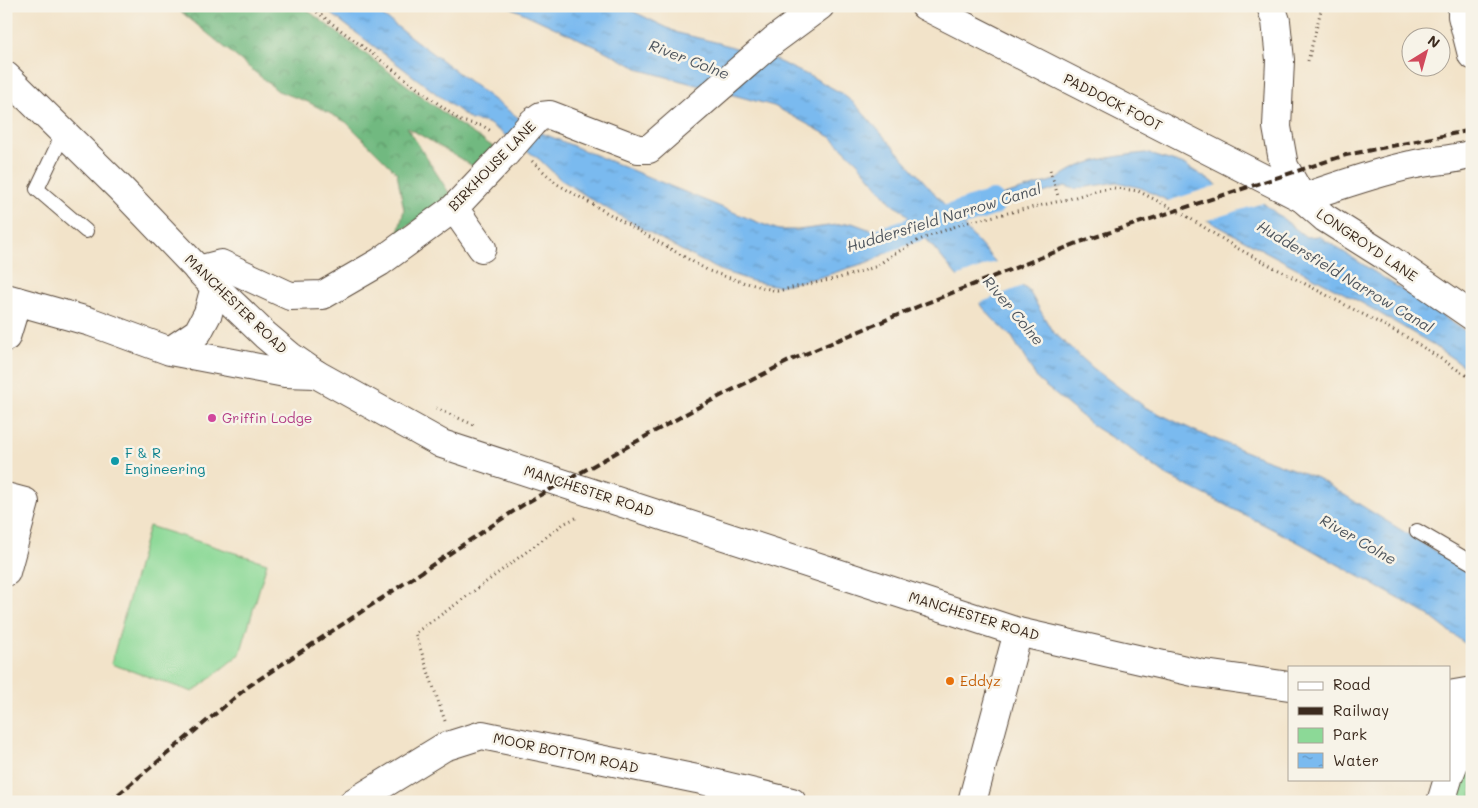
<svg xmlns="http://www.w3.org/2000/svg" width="1478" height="808" font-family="Mali,sans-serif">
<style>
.green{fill:#8cd997;stroke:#64825a}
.forest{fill:url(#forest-crowns);stroke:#56724f}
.water{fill:url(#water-ripples);stroke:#5a7286}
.pier{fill:#f2e3c9}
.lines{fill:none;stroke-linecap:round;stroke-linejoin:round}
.canal{stroke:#7abaef;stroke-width:26}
.service-casing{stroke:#564638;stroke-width:16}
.minor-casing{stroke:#564638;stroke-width:30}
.tertiary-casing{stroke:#564638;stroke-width:30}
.primary-casing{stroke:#564638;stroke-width:30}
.path{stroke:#564638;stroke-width:3;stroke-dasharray:1 4;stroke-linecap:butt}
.service{stroke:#fff;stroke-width:14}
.minor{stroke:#fff;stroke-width:28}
.tertiary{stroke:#fff;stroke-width:28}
.primary{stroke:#fff;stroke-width:28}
.rail{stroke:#3b2a1e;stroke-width:4;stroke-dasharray:8 4;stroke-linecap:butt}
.minor-bridge-casing{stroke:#564638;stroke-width:30;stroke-linecap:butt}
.minor-bridge{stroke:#fff;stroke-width:28}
.hotel-dot{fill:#d1479c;stroke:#f7f3e8;stroke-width:2}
.culture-dot{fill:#0f9aa8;stroke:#f7f3e8;stroke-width:2}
.food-dot{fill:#e8710a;stroke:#f7f3e8;stroke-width:2}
.labels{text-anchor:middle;stroke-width:5;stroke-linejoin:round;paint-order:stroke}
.street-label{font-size:14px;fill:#3b2a1e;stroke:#f7f3e8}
.hotel-label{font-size:14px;fill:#b23c85;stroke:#f7f3e8;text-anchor:start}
.culture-label{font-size:14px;fill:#0d838f;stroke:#f7f3e8;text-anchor:start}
.food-label{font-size:14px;fill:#c56008;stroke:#f7f3e8;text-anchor:start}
.water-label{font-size:15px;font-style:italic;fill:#4e555d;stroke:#f7f3e8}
</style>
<defs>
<pattern id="forest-crowns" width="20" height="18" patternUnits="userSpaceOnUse" patternTransform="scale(1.25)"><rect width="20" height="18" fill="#71b980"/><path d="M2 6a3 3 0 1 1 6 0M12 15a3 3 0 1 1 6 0" fill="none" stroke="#5e9768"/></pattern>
<pattern id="water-ripples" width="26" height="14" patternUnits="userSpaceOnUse" patternTransform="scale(1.25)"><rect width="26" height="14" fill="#7abaef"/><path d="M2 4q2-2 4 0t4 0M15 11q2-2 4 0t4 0" fill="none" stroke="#6597c1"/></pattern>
</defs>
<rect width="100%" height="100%" fill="#f7f3e8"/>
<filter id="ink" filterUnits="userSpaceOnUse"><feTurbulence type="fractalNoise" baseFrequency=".02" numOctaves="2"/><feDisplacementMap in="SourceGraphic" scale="10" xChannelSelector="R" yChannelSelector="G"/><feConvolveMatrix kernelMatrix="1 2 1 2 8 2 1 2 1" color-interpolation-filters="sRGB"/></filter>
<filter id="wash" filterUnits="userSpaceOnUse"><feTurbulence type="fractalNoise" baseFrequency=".0096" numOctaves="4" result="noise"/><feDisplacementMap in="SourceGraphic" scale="20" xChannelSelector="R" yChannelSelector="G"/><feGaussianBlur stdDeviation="1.12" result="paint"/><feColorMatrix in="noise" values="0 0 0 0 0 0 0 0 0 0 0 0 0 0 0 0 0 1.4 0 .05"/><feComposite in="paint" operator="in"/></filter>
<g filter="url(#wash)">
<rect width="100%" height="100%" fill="#f2e3c9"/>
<!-- green -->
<path class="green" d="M149 526 267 563 240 654 193 692 111 664Z
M1472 732V802H1453Z"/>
<!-- forest -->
<path class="forest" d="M174 6H302L457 123 495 148 476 168 407 127 451 196 398 233 404 210 397 173 346 122 308 102 278 91Z"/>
<!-- water -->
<path class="water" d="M321 6H370L495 101 537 131 762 224 779 230H798L852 223 871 230 902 225 910 231 908 239 874 260 821 277 778 286 752 281 722 271 688 254 599 204 560 179 539 159 488 123 471 120Z
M508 6H622L678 33 719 43 773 59 816 79 841 93 855 104 1008 276 1029 291 1052 331 1093 368 1145 407 1195 431 1254 455 1317 478 1472 574V649L1428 615 1296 541 1166 475 1130 449 1096 428 1038 380 1012 337 992 318 903 211 894 206 858 163 831 137 774 106 641 70 603 50Z
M1146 153 1185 165 1238 198 1253 195 1306 237 1319 236 1465 331 1472 336V372L1432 344 1362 303 1192 212 1141 188 1117 182 1075 189 1065 186 962 219 957 214V209L1058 179C1081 160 1116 156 1146 153Z"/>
<!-- pier -->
<path class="pier" d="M1221 184 1239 195 1253 193 1266 202 1205 221 1165 202Z
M998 261 1009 274 1025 285 977 304 954 278Z"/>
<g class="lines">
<!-- canal -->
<path class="canal" d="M877 242 992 203"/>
</g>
</g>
<g filter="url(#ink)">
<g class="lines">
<!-- service casing -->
<g class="service-casing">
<path id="service" d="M64 132 37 189 86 231
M1417 531 1472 563"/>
</g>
<!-- minor casing -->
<g class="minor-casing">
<path id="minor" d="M925 6 1302 198C1338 186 1374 173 1411 165 1431 160 1452 161 1472 154
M1462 6V16L1472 55
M533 122 541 116 550 115 638 149H649L774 40 820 6
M454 208 482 248
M198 270 221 264 290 296 323 295 380 262 454 208 506 153
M6 337 17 301
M6 497 25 502 6 572
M1449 776 1455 761 1461 720 1456 695
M354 802 444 747 482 735 697 779 792 802
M972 802 1018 632
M1441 802 1448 779"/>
</g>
<!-- tertiary casing -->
<g class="tertiary-casing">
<path id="tertiary" d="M1271 6 1276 21 1280 60 1277 127 1284 166 1302 198 1325 218 1382 254 1472 316
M6 298 91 322 170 351 285 373 316 374
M170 351 198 332 208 313 215 287"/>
</g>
<!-- primary casing -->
<g class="primary-casing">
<path id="primary" d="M6 76 121 189 215 287 265 335 290 356 316 374 442 444 1018 632 1198 673 1289 686
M1449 695 1472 691"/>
</g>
<!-- path -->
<path class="path" d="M309 6 461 121 483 126 491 131
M1308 61 1322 6
M532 161 557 184 709 271 739 281 777 291 839 278 875 267 894 254 919 240 964 223 1069 199 1098 190 1114 188 1138 191 1183 214 1235 247 1410 339 1472 379
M1050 170 1058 196
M436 408 474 425
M445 721 415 633 462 600 565 523 578 517"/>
<!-- service -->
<use href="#service" class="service"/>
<!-- minor -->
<use href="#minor" class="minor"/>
<!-- tertiary -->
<use href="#tertiary" class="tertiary"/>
<!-- primary -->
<use href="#primary" class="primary"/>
<!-- rail -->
<path class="rail" d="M109 802 249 686 526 503 693 410 791 360 919 306 1080 242 1346 155 1472 130"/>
<!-- minor-bridge casing -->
<g class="minor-bridge-casing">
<path id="minor-bridge" d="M506 153 533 122"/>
</g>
<!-- minor-bridge -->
<use href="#minor-bridge" class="minor-bridge"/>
</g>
</g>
<!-- markers -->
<circle class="hotel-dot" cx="212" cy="418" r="5"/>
<circle class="culture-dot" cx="115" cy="461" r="5"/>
<circle class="food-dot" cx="950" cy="681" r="5"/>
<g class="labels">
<!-- street labels -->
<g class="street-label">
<text transform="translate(1113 102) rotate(27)" y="5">PADDOCK FOOT</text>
<text transform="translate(492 166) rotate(-46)" y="5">BIRKHOUSE LANE</text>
<text transform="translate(1367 245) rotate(34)" y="5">LONGROYD LANE</text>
<text transform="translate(236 304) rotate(44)" y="5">MANCHESTER ROAD</text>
<text transform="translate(589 491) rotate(18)" y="5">MANCHESTER ROAD</text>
<text transform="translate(974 616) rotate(17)" y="5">MANCHESTER ROAD</text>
<text transform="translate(566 753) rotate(12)" y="5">MOOR BOTTOM ROAD</text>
</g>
<!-- hotel labels -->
<g class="hotel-label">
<text x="222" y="423">Griffin Lodge</text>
</g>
<!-- culture labels -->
<g class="culture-label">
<text x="125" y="458">F &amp; R<tspan x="125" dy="16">Engineering</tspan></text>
</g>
<!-- food labels -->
<g class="food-label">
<text x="960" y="686">Eddyz</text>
</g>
<!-- water labels -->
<g class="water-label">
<text transform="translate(689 60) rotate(21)" y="5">River Colne</text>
<text transform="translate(944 218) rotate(-17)" y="5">Huddersfield Narrow Canal</text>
<text transform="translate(1345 277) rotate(31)" y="5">Huddersfield Narrow Canal</text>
<text transform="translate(1013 311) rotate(50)" y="5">River Colne</text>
<text transform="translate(1358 540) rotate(30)" y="5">River Colne</text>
</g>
</g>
<!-- margin -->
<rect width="1478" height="808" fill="none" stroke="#f7f3e8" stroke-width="25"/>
<!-- legend -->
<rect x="1288" y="666" width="162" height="115" fill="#f7f3e8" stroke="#aca397"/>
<rect x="1298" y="682" width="25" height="8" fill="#ffffff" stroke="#aca397"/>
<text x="1333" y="690" font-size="15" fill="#3b2a1e">Road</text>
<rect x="1298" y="707" width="25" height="8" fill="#3b2a1e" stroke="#aca397"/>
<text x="1333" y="716" font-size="15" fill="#3b2a1e">Railway</text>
<rect x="1298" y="728" width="25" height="15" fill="#8cd997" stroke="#aca397"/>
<text x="1333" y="740" font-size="15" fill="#3b2a1e">Park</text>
<rect x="1298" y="753" width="25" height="15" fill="url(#water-ripples)" stroke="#aca397"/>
<text x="1333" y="766" font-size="15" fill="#3b2a1e">Water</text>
<!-- north arrow -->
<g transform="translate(1426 52) rotate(37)"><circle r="24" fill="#f7f3e8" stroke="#aca397"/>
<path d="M0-4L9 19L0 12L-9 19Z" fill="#d1495b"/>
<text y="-8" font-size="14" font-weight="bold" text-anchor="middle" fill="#3b2a1e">N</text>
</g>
</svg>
